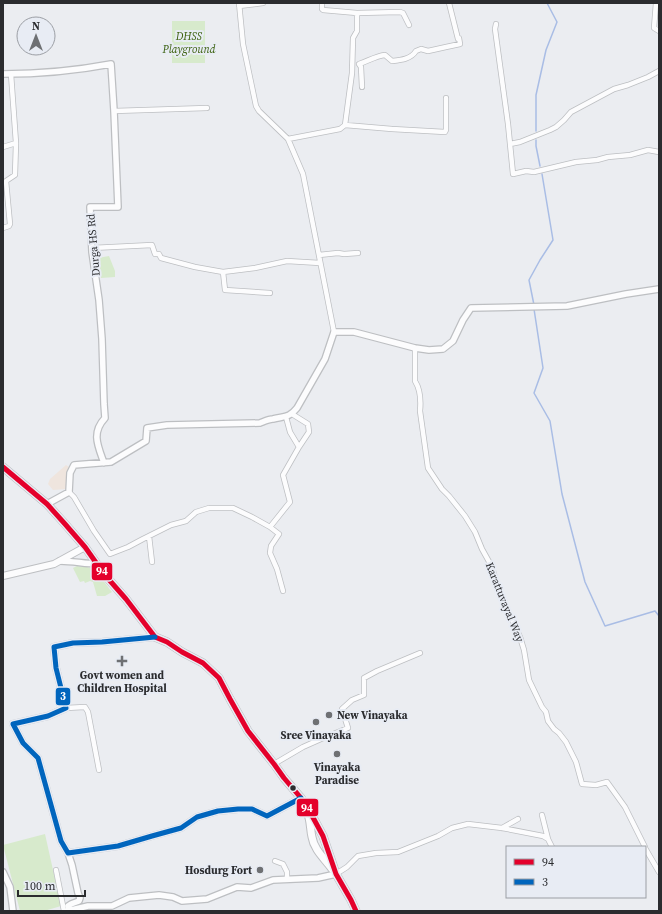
<svg xmlns="http://www.w3.org/2000/svg" width="662" height="914" font-family="'Source Serif 4',serif">
<style>
.commercial{fill:#efe5de}
.green{fill:#d7eacc}
.lines{fill:none;stroke-linecap:round;stroke-linejoin:round}
.stream{stroke:#a9bde5;stroke-width:1.5}
.minor-casing{stroke:#bdbfc2;stroke-width:6}
.tertiary-casing{stroke:#bdbfc2;stroke-width:8}
.secondary-casing{stroke:#bdbfc2;stroke-width:8}
.primary-casing{stroke:#bdbfc2;stroke-width:9}
.minor{stroke:#fcfcfd;stroke-width:4.5}
.tertiary{stroke:#fcfcfd;stroke-width:5.5}
.secondary{stroke:#fcfcfd;stroke-width:6}
.primary{stroke:#fcfcfd;stroke-width:7}
.bus-1-casing{stroke:#e8ecf4;stroke-width:8}
.bus-2-casing{stroke:#e8ecf4;stroke-width:8}
.bus-1{stroke:#e4002b;stroke-width:5}
.bus-2{stroke:#0065bd;stroke-width:5}
.poi-dot{fill:#6e7073;stroke:#e8ecf4;stroke-width:1.5}
.bus-dot{fill:#2b2c2f;stroke:#e8ecf4;stroke-width:1.5}
.labels{text-anchor:middle;stroke-width:4;stroke-linejoin:round;paint-order:stroke}
.park-label{font-size:11px;font-style:italic;fill:#3c610e;stroke:#e8ecf4}
.street-label{font-size:11px;fill:#2b2c2f;stroke:#e8ecf4}
.poi-label{font-size:11px;font-weight:bold;fill:#2b2c2f;stroke:#e8ecf4}
.line-badge{stroke:#e8ecf4;stroke-width:1.5}
.badge-label{font-size:11px;text-anchor:middle;font-weight:bold;fill:#fff}
</style>
<rect width="100%" height="100%" fill="#ebedf1"/>
<!-- commercial -->
<path class="commercial" d="M66 465 69 467 67 479 66 489 53 490 48 484 50 479Z"/>
<!-- green -->
<path class="green" d="M172 21H205V63H172Z
M109 256 115 271V277L101 278 98 265V258Z
M77 566C81 567 86 566 90 568 96 569 107 586 112 592L105 596H97L93 582 90 581 85 583 84 581 80 582 73 568Z
M45 834 61 906 44 911H20L3 845Z"/>
<g class="lines">
<!-- stream -->
<path class="stream" d="M536 131V95L546 50 557 22 547 3
M536 140V146L540 166
M534 305 529 280 540 260 553 240 542 174
M534 309 543 368 534 393 550 421 562 494 585 582 605 626 655 611 659 616"/>
<!-- minor casing -->
<g class="minor-casing">
<path id="minor" d="M239 3 243 44 256 106 259 111 288 139 303 174 334 332
M656 3 654 28 659 31
M239 6 263 3
M357 13 400 12 403 13 409 25
M496 24 495 29 508 124 513 174 526 171 534 172 576 162 597 160 608 157 630 155 648 150 659 152
M362 87 361 67 359 64C368 61 376 56 385 55L392 61C401 60 411 59 416 51L421 49 428 51 446 47 460 44 459 38 458 39 449 3
M114 111 207 108
M345 125 392 129 445 132 446 130V98
M288 139 340 129 345 125 352 73 353 38 357 31V13L323 10 322 9V3
M510 144 520 142 550 130 556 127 564 120 571 112 614 89 628 85 648 77 659 71
M3 147 16 143
M3 228 9 226 10 224 6 181 15 175 16 143 11 74
M92 248 152 245 155 254H159L161 258 195 267 223 272 255 268 287 261 320 263
M319 255 338 253 344 254 358 253
M223 272 225 290 270 293
M415 348V381C420 389 421 401 420 411L428 468 442 489 449 496 465 516 475 532 482 549 492 567 496 581 501 596 520 637 524 650 529 680 542 707 546 712 548 721 554 729 559 733 566 742 576 762 582 784 596 785 607 782 625 807 645 847
M292 414 308 424 309 432 299 447
M69 492 74 497 94 531 110 554 128 547 143 539 171 525 186 521 196 512 209 508H233L252 517 270 527 279 534 271 546 270 553 277 569 283 591
M270 527 290 502 283 475 299 447 290 432 286 417
M149 536 152 562
M66 708 85 707 88 712 99 770
M274 764 303 747 321 739 348 728 342 709 352 700 364 695V678L377 671 420 653
M542 815 548 839
M502 828 518 819
M645 848 659 872
M275 861 283 864 287 872V879
M56 870 64 911
M336 874 347 867 358 856 376 853 398 852 438 836 452 828 468 824 502 828 543 836 548 839 552 847"/>
</g>
<!-- tertiary casing -->
<g class="tertiary-casing">
<path id="tertiary" d="M3 74C40 74 74 71 111 64L114 111 118 207H90L92 252 99 300 102 339 104 404 105 418C91 433 98 446 104 463
M47 504 69 492 70 473 74 465 111 462 146 441 147 428 167 425 260 423C265 421 269 419 273 419 285 416 289 418 297 408L325 359 334 332H354L415 348 429 350 443 349 453 341 463 320 471 308 567 306 626 294 659 289
M60 561C73 561 85 564 97 564
M155 637 102 642 73 643 54 647 56 668 66 708 48 716 13 724 23 743 38 758 61 841 68 853 118 846 152 836 181 828 197 817 218 811 238 809H252L267 816 301 798
M68 853 72 865 78 893 80 898 79 901 71 904 68 906 70 911
M3 872 10 887 13 911
M67 911 88 906H112L129 898 159 895 173 897 182 901 207 899 237 887 251 888 273 880 318 878 336 874"/>
</g>
<!-- secondary casing -->
<g class="secondary-casing">
<path id="secondary" d="M3 576 54 564 85 547"/>
</g>
<!-- primary casing -->
<g class="primary-casing">
<path id="primary" d="M3 467 47 504 65 524 85 547 104 574 126 599 155 637 167 642 182 652 203 663 219 678 230 699 248 731 274 764 284 778 301 798 310 812 323 836 336 874 351 900 356 911
M307 812C311 820 310 829 312 837 314 850 325 859 332 869"/>
</g>
<!-- minor -->
<use href="#minor" class="minor"/>
<!-- tertiary -->
<use href="#tertiary" class="tertiary"/>
<!-- secondary -->
<use href="#secondary" class="secondary"/>
<!-- primary -->
<use href="#primary" class="primary"/>
<!-- bus-1 casing -->
<g class="bus-1-casing">
<path id="bus-1" d="M3 467 47 504 65 524 85 547 104 574 126 599 155 637 167 642 182 652 203 663 219 678 230 699 248 731 274 764 284 778 301 798 310 812 323 836 336 874 351 900 356 911"/>
</g>
<!-- bus-2 casing -->
<g class="bus-2-casing">
<path id="bus-2" d="M155 637 102 642 73 643 54 647 56 668 66 708 48 716 13 724 23 743 38 758 61 841 68 853 118 846 152 836 181 828 197 817 218 811 238 809H252L267 816 301 798"/>
</g>
<!-- bus-1 -->
<use href="#bus-1" class="bus-1"/>
<!-- bus-2 -->
<use href="#bus-2" class="bus-2"/>
</g>
<!-- markers -->
<g class="poi-dot">
<path d="M120 655h4v4h4v4h-4v4h-4v-4h-4v-4h4z"/>
<circle cx="329" cy="715" r="4"/>
<circle cx="316" cy="722" r="4"/>
<circle cx="337" cy="754" r="4"/>
<circle cx="260" cy="870" r="4"/>
</g>
<circle class="bus-dot" cx="293" cy="788" r="3.5"/>
<g class="labels">
<!-- park labels -->
<g class="park-label">
<text x="189" y="40">DHSS<tspan x="189" dy="13">Playground</tspan></text>
</g>
<!-- street labels -->
<g class="street-label">
<text transform="translate(93 245) rotate(-95)" y="4">Durga HS Rd</text>
<text transform="translate(505 602) rotate(68)" y="4">Karattuvayal Way</text>
</g>
<!-- poi labels -->
<g class="poi-label">
<text x="122" y="679">Govt women and<tspan x="122" dy="13">Children Hospital</tspan></text>
<text x="337" y="719" text-anchor="start">New Vinayaka</text>
<text x="316" y="739">Sree Vinayaka</text>
<text x="337" y="771">Vinayaka<tspan x="337" dy="13">Paradise</tspan></text>
<text x="252" y="874" text-anchor="end">Hosdurg Fort</text>
</g>
</g>
<g class="line-badge">
<rect x="91" y="562" width="22" height="19" rx="4" fill="#e4002b"/>
<rect x="55" y="687" width="16" height="19" rx="4" fill="#0065bd"/>
<rect x="296" y="798" width="23" height="19" rx="4" fill="#e4002b"/>
</g>
<g class="badge-label">
<text x="102" y="575">94</text>
<text x="63" y="700">3</text>
<text x="307" y="812">94</text>
</g>
<!-- border -->
<rect width="662" height="914" fill="none" stroke="#2b2c2f" stroke-width="8"/>
<!-- legend -->
<rect x="506" y="846" width="140" height="52" fill="#e8ecf4" stroke="#9c9fa5"/>
<rect x="514" y="859" width="20" height="6" fill="#e4002b" stroke="#9c9fa5"/>
<text x="542" y="866" font-size="12" fill="#2b2c2f">94</text>
<rect x="514" y="879" width="20" height="6" fill="#0065bd" stroke="#9c9fa5"/>
<text x="542" y="886" font-size="12" fill="#2b2c2f">3</text>
<!-- north arrow -->
<g transform="translate(36 36)"><circle r="19" fill="#e8ecf4" stroke="#9c9fa5"/>
<path d="M0-3L7 15L0 10L-7 15Z" fill="#6e7073"/>
<text y="-6" font-size="11" font-weight="bold" text-anchor="middle" fill="#2b2c2f">N</text>
</g>
<!-- scale -->
<path d="M18 890v6h67v-6" fill="none" stroke="#2b2c2f" stroke-width="2"/>
<text x="24" y="890" font-size="12" fill="#2b2c2f" stroke="#e8ecf4" stroke-width="3" paint-order="stroke">100 m</text>
</svg>
